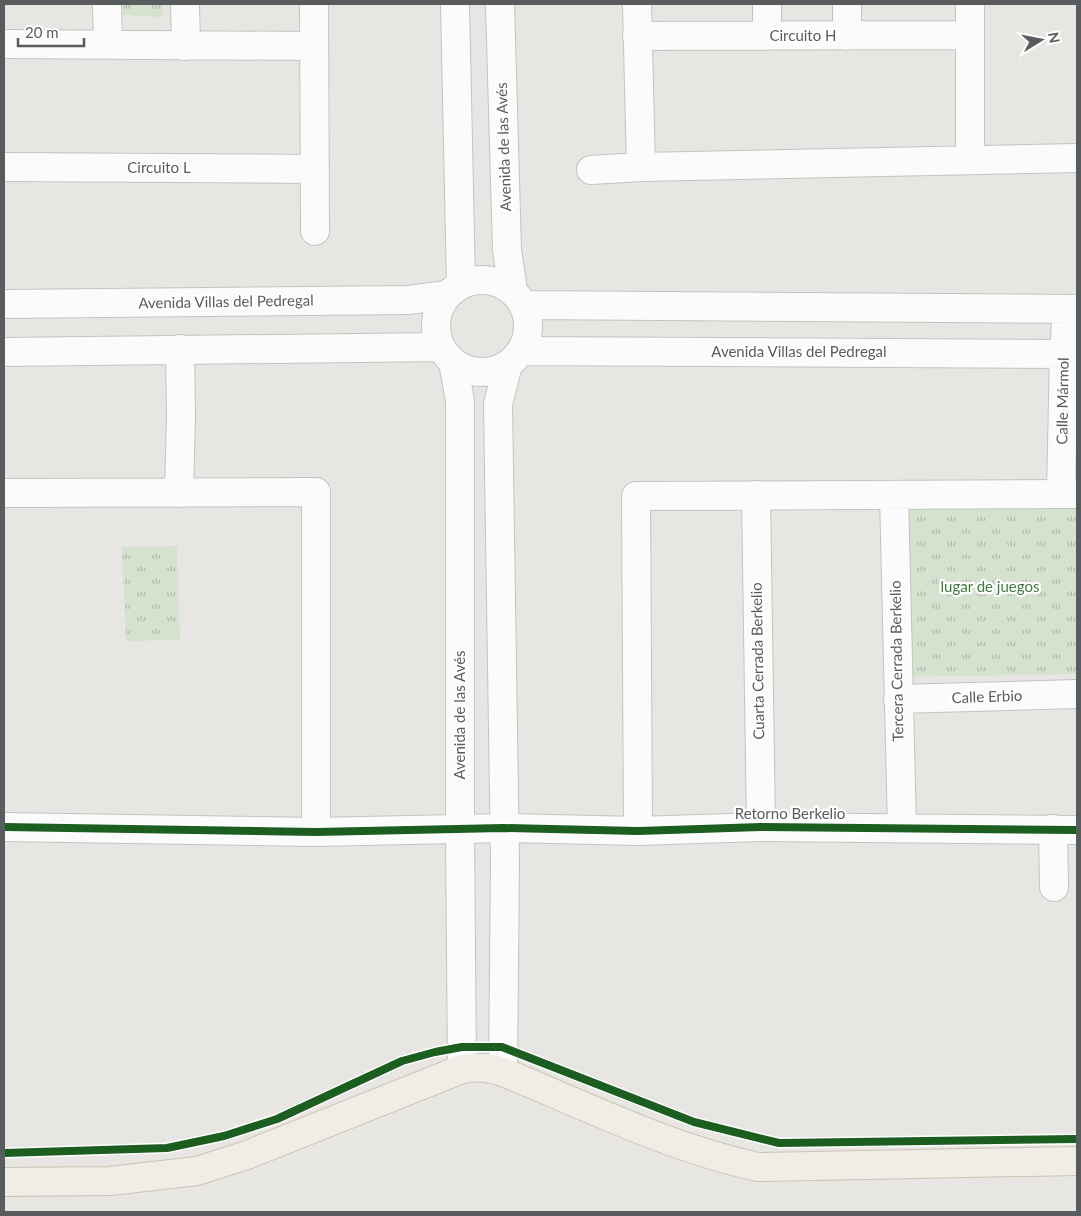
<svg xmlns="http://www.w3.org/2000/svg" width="1081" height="1216" font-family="Lato,sans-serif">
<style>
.park{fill:url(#park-tufts)}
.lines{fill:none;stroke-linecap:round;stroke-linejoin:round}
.minor-casing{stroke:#c4c3c3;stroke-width:30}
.major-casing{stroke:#cdc3b3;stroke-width:30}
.minor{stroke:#fcfbfb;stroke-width:28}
.major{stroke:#f0ede6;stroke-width:28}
.cycleway-casing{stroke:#fff;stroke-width:11}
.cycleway{stroke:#1b5e20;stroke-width:8}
.labels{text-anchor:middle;stroke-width:4.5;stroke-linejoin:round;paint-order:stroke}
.street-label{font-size:15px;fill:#595c5f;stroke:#fff}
.park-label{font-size:15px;fill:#417a3d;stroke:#fff}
</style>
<defs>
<pattern id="park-tufts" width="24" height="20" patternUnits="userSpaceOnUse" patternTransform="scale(1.25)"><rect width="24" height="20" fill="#d4e2cf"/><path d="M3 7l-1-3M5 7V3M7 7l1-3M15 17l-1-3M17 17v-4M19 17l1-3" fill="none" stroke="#afbaab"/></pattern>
</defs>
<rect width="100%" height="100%" fill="#e8e6e2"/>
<!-- park -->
<path class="park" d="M123 4H163V17L123 15Z
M1077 498V674L903 677 902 499Z
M177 546 180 640 126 641 122 547Z"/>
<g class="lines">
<!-- minor casing -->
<g class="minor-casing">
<path id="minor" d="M107 4 108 44
M185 4 186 46
M314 4 315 231
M455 4 461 284
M500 4 507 250 513 290
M637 4 641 167
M847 4V36
M970 4V160
M637 36 970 35
M767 36V4
M4 44 314 46
M4 167 315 169
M591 170 641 167 1077 158
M436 326a46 46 0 1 1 92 0a46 46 0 1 1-92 0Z
M4 304 408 300 447 295
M524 305 1077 309
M522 351 1077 354
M4 352 441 347
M453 362 460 401V830L462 1069
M4 493 316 492V832
M179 493 181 417 180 349
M1061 494 1064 353 1067 309
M756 495 761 827
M894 495 902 828
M898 699 1077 694
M4 827 316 832 503 828 638 831 761 827 1077 830
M1053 829 1054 887
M638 831 636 496 1077 494
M503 1072 505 861 498 404 508 365"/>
</g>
<!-- major casing -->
<g class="major-casing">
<path id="major" d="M4 1182 110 1181 197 1171 247 1155 462 1069C476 1066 488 1067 503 1072 586 1106 670 1148 758 1167L1077 1161"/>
</g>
<!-- minor -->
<use href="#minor" class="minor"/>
<!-- major -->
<use href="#major" class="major"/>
<!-- cycleway casing -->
<g class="cycleway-casing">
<path id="cycleway" d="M4 827 316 832 503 828 638 831 761 827 1077 830
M4 1153 167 1148 224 1136 277 1119 402 1061 435 1052 462 1047H502L694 1122 779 1143 1077 1139"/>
</g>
<!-- cycleway -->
<use href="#cycleway" class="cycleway"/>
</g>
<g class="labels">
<!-- street labels -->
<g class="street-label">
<text x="803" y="41">Circuito H</text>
<text transform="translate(504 147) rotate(-92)" y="5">Avenida de las Avés</text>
<text x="159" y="173">Circuito L</text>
<text transform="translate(226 302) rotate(-1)" y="5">Avenida Villas del Pedregal</text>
<text x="799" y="357">Avenida Villas del Pedregal</text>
<text transform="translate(1063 401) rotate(-89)" y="5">Calle Mármol</text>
<text transform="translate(758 661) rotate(-91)" y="5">Cuarta Cerrada Berkelio</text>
<text transform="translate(897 661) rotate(-91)" y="5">Tercera Cerrada Berkelio</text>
<text transform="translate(987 697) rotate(-2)" y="5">Calle Erbio</text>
<text transform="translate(460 715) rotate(-90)" y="5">Avenida de las Avés</text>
<text x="790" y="819">Retorno Berkelio</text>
</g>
<!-- park labels -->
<g class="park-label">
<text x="990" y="592">lugar de juegos</text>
</g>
</g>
<!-- border -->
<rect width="1081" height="1216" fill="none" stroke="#595c5f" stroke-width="10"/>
<!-- north arrow -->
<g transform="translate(1041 40) rotate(80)" stroke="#ffffff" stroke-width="4" paint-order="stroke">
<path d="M0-4L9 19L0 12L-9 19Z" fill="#595c5f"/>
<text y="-8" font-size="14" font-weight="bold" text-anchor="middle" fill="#595c5f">N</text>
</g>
<!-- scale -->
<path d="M18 38v8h66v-8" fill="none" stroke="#595c5f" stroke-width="2.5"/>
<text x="25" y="38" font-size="15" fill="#595c5f" stroke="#ffffff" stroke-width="4" paint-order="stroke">20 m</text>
</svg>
